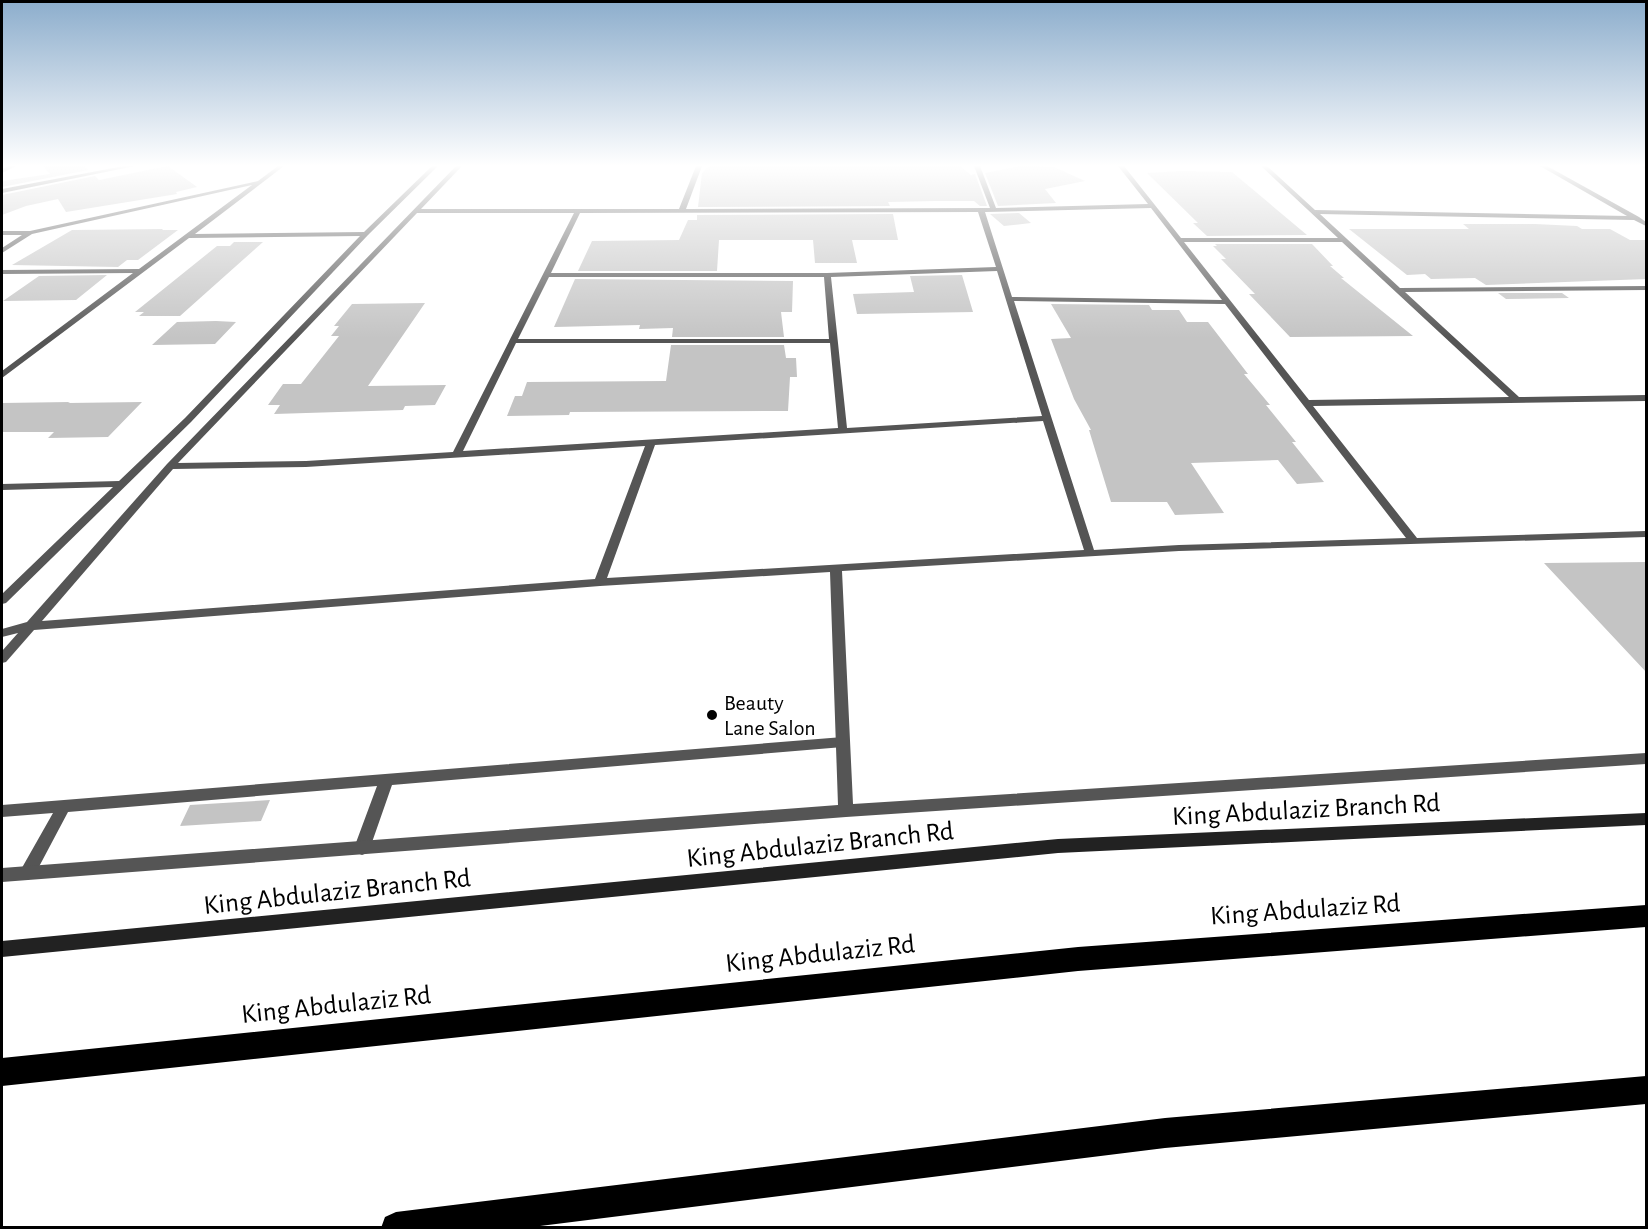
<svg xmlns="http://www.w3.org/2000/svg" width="1648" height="1229" font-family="'Alegreya Sans',sans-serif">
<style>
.building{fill:#c4c4c4}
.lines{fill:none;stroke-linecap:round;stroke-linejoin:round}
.service{fill:#555;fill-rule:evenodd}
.minor{fill:#555;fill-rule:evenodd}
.secondary{fill:#222;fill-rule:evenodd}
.motorway{fill:#000;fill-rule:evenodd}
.poi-dot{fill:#000;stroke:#fff;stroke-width:2}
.labels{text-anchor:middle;stroke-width:4.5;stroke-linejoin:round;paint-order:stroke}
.poi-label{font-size:22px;fill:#000;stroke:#fff;text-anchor:start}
.near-street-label{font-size:27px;fill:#000;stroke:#fff}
</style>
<rect width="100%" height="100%" fill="#fff"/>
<!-- building -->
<path class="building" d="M43 166H84L88 170 2 187V181L50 174Z
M168 166 197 187 176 192 177 194 66 212 58 199 26 206 2 215V195L95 176 99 180Z
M709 166H960L971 175 975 174 987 206H980L974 201H935L888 202 890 206 698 207 702 173Z
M1021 166 1054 167 1085 181 1045 189 1056 203 998 206 985 173Z
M1181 171 1232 172 1307 235 1207 236 1193 223H1198L1147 173Z
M1019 213 1031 223 1004 226 990 214Z
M893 214 898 240H852L857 263H815L813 240H719L717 271H578L592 241 679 240 688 220H697V215Z
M1463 224H1535L1577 226 1582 229H1610L1630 240H1647V279L1486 285 1475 278 1431 279 1425 274 1407 275 1349 229H1469Z
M163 229 162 230H178L138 260H127L118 267 12 265 72 230Z
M234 242H263L180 316H139L144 312H135L217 246H230Z
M1215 244H1312L1333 266H1330L1344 278H1341L1413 336 1290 337 1249 294H1255L1221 259H1226L1213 246H1217Z
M107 275 76 300 3 301 39 276Z
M962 275 973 312 857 314 853 294 914 292 910 276Z
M575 279 793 281 792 312H781L784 337H672L673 328 639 329 640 325 554 327Z
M1498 293H1562L1569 298 1506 299Z
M425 303 368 386 446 385 435 405 405 406 403 410 274 414 280 405H268L283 384H301L339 336H331L339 326H334L352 304Z
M1051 304 1149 305 1152 310H1179L1187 322H1208L1248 374H1244L1270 405H1266L1296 442H1292L1324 482 1297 484 1278 460 1191 463 1224 513 1175 515 1167 502H1111L1089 430H1091L1074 399 1051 339 1071 338Z
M216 321 236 322 215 344 152 345 177 322Z
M671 345H784L786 358H796L797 377H790L788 411 570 412 569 415 507 416 515 396H522L527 382 666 381Z
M70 402 68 403 142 402 108 437 48 438 54 432H2V403Z
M1647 562V673L1544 563Z
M270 800 261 821 180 826 190 805Z"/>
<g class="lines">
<!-- service -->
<path class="service" d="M843 737 848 738 850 742 848 746 843 747 392 785 370 848 367 853 362 855 357 853 354 848 377 786 68 812 33 878 27 880 21 878 19 873 53 813 2 817V805Z"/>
<!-- minor -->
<path class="minor" d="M9 166H16L2 173V169Z
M124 166H135L2 193V189Z
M278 166H284L195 234 364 232 432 166H438L368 235 191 422 6 603 2 604V594L113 487 2 490V484L119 481 185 418 360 236 189 238 2 378V371L133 273 2 274V270L139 269 252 185 32 234 2 253V248L22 235H2V231H30L258 181Z
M456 166H462L421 209H679L696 166H702L686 209 990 208 974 166H980L996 208 1148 204 1118 166H1124L1181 238H1338L1261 166H1267L1315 210 1627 216 1540 166H1547L1639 217 1646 222V226L1634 220 1320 214 1400 288 1646 286V290L1405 292 1519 397 1646 395V401L1313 406 1417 538 1646 531V537L1179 551 842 571 853 804 1646 753V764L846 817 2 882V868L838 805 830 572 600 586 34 630 6 662 2 663V651L18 633 2 637V629L27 622 167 464ZM1151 208 1222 300 1012 297 985 212ZM978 212 996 267 827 273H551L580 213ZM417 213H574L453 452 306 461 178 463ZM1184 242H1342L1509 397 1309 400ZM997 271 1042 416 847 428 831 277ZM549 277H824L829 339H518ZM1014 301 1225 304 1406 538 1179 545 1094 550ZM516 343H830L838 428 463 451ZM1043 421 1084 550 607 578 655 445ZM645 446 595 579 42 621 173 469 306 467Z
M1641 166H1646V169Z"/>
<!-- secondary -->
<path class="secondary" d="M1646 813V825L1058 853 2 957V941L1058 839Z"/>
<!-- motorway -->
<path class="motorway" d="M1646 905V927L1078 971 2 1086V1058L1078 947Z
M1646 1076V1104L1165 1148 524 1228H381L385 1217 396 1212 1165 1118Z"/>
</g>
<!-- sky -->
<linearGradient id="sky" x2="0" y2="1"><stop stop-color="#8cadcc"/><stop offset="0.49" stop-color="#fff"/><stop offset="1" stop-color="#fff" stop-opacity="0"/></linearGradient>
<rect width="1648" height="338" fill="url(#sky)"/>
<!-- markers -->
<circle class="poi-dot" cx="712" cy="715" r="6"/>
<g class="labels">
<!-- poi labels -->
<g class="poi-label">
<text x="724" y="710">Beauty<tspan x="724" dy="25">Lane Salon</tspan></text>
</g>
<!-- near-street labels -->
<g class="near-street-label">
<text transform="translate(1306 809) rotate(-3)" y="9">King Abdulaziz Branch Rd</text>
<text transform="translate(820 844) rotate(-6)" y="9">King Abdulaziz Branch Rd</text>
<text transform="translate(337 891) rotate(-6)" y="9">King Abdulaziz Branch Rd</text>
<text transform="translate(1305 909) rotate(-4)" y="9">King Abdulaziz Rd</text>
<text transform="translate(820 953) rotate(-6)" y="9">King Abdulaziz Rd</text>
<text transform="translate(336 1004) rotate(-6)" y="9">King Abdulaziz Rd</text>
</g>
</g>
<!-- border -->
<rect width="1648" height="1229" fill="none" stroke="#000000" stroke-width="6"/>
</svg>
